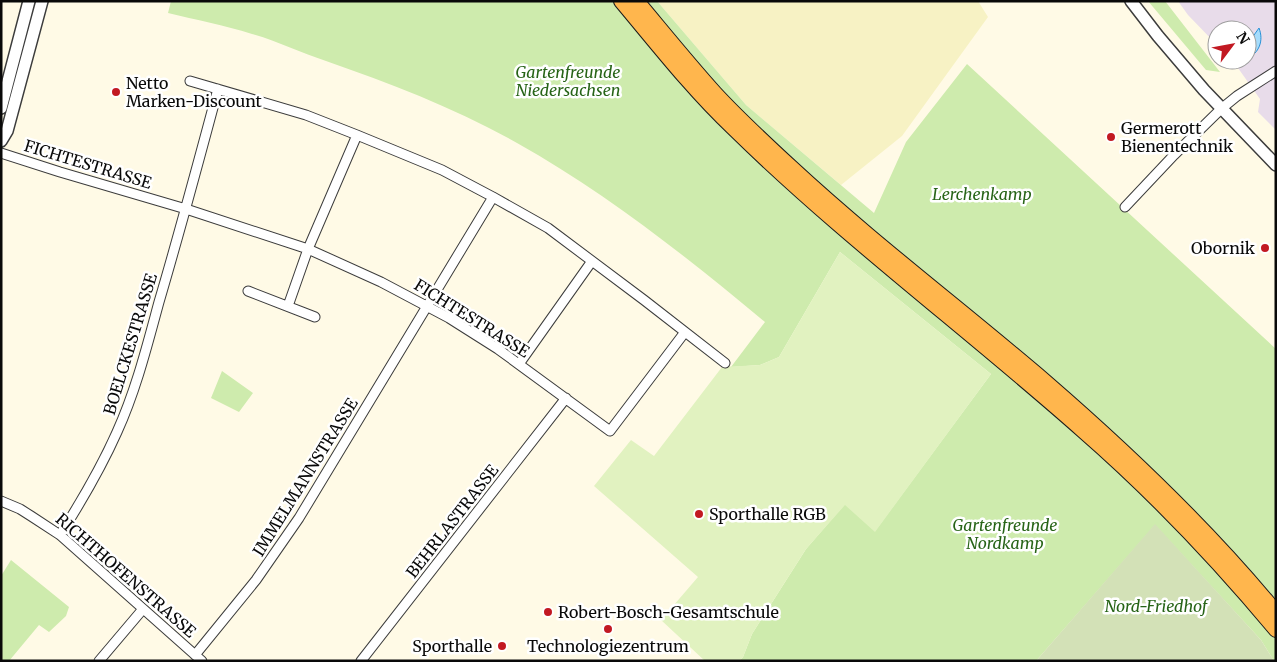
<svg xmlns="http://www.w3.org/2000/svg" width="1277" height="662" font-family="Merriweather,serif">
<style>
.industrial{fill:#e8dcea}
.farmland{fill:#f7f2c4}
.green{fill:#ceebad}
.cemetery{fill:#d3e1b7}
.pitch{fill:#e1f2c0}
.water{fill:#a6dcfb;stroke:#2892d7}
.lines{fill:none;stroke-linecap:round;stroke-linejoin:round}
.minor-casing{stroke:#3c3c3c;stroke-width:11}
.tertiary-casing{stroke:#3c3c3c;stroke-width:14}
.trunk-casing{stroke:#1a1a1a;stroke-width:16}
.minor{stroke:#fff;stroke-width:9}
.tertiary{stroke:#fff;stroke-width:11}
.trunk{stroke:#ffb64d;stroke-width:14}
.poi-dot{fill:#c21922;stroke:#fff;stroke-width:2}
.labels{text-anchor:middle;stroke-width:5;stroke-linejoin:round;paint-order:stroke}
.park-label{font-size:16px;font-style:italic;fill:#276417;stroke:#fff}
.poi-label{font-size:16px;fill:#090909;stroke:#fff;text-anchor:start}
.street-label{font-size:16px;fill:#090909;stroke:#fff}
</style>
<rect width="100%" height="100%" fill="#fffae6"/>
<!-- industrial -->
<path class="industrial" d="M1178 1H1276V130L1258 112 1260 99 1238 68 1231 60H1247V30H1217V45L1188 15Z"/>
<!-- farmland -->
<path class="farmland" d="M657 1H978L988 17 902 136 841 185 746 105Z"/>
<!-- green -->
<path class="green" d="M171 1H657L746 105 874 213 906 142 967 64 1276 349V661H1274L1261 640 1155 525 1036 661H739L743 657 752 634 806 549 845 504 875 531 991 374 840 252 779 357 760 365 731 367 765 322C687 257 606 193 517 143 457 109 392 84 326 61 301 53 277 41 252 34 224 25 196 20 168 13Z
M1148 1H1165L1220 72 1206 70Z
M222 371 253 393 239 412 211 398Z
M11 560 69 607 66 616 49 632 39 625 9 661H1V576Z"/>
<!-- cemetery -->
<path class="cemetery" d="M1155 524 1261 640 1274 661H1036Z"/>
<!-- pitch -->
<path class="pitch" d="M840 252 991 374 875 532 845 505 806 549 752 634 743 657 739 661H705L661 620 698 577 594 486 631 440 654 456 722 367 760 365 779 357Z"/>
<!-- water -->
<path class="water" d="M1259 28C1264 41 1259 53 1247 59V45Z"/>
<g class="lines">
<!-- minor casing -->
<g class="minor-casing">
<path id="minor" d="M190 81 306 115 357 135 442 170 493 197 548 228 644 300 725 363
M1 153 60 172 186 209 308 249 381 282 449 318 498 349 610 431 685 332
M1125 207 1174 155 1221 109 1237 96 1276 71
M248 291 315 317
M288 306 308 249 357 135
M519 364 592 261
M1 501 20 509 31 516 60 535 202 661
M60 535C81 502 101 468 117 432 136 390 147 346 159 302 180 231 199 160 218 89
M195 655 256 580 299 518 493 197
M99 661 143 609
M361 661 566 398"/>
</g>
<!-- tertiary casing -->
<g class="tertiary-casing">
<path id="tertiary" d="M1131 1 1158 36 1204 90 1276 165
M1 108 29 1
M1 141 7 131 42 1"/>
</g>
<!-- trunk casing -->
<g class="trunk-casing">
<path id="trunk" d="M621 1C657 44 692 89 733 128 843 236 967 328 1082 430 1152 491 1216 558 1276 630
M637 1C663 32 688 63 715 93 739 119 765 143 791 167 873 243 962 310 1046 382 1128 453 1207 528 1276 612"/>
</g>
<!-- minor -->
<use href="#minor" class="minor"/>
<!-- tertiary -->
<use href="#tertiary" class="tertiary"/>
<!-- trunk -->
<use href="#trunk" class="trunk"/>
</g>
<!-- markers -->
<g class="poi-dot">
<circle cx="116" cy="92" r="5"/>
<circle cx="1111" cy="137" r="5"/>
<circle cx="1265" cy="248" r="5"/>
<circle cx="699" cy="514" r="5"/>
<circle cx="548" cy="612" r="5"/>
<circle cx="608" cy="629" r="5"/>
<circle cx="502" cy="646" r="5"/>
</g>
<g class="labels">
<!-- park labels -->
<g class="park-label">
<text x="568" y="78">Gartenfreunde<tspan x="568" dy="18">Niedersachsen</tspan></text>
<text x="982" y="200">Lerchenkamp</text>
<text x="1005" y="531">Gartenfreunde<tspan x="1005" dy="18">Nordkamp</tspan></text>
<text x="1156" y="612">Nord-Friedhof</text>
</g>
<!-- poi labels -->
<g class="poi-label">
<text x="126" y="89">Netto<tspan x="126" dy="18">Marken-Discount</tspan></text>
<text x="1121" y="134">Germerott<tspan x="1121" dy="18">Bienentechnik</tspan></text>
<text x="1255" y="254" text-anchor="end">Obornik</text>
<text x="709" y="520">Sporthalle RGB</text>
<text x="558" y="618">Robert-Bosch-Gesamtschule</text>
<text x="492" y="652" text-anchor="end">Sporthalle</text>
<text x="608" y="652" text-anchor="middle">Technologiezentrum</text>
</g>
<!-- street labels -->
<g class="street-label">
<text transform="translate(88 164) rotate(17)" y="6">FICHTESTRASSE</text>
<text transform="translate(472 318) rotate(32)" y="6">FICHTESTRASSE</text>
<text transform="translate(130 344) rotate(-73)" y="6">BOELCKESTRASSE</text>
<text transform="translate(305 477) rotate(-58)" y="6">IMMELMANNSTRASSE</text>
<text transform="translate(452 521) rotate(-52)" y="6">BEHRLASTRASSE</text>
<text transform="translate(126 575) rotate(41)" y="6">RICHTHOFENSTRASSE</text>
</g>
</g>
<!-- border -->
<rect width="1277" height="662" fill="none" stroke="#090909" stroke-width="5"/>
<!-- north arrow -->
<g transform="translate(1232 45) rotate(58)"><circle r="24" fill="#ffffff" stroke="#9d9d9d"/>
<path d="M0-4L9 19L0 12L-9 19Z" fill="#c21922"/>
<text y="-8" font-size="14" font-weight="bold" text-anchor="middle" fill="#090909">N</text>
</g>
</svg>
